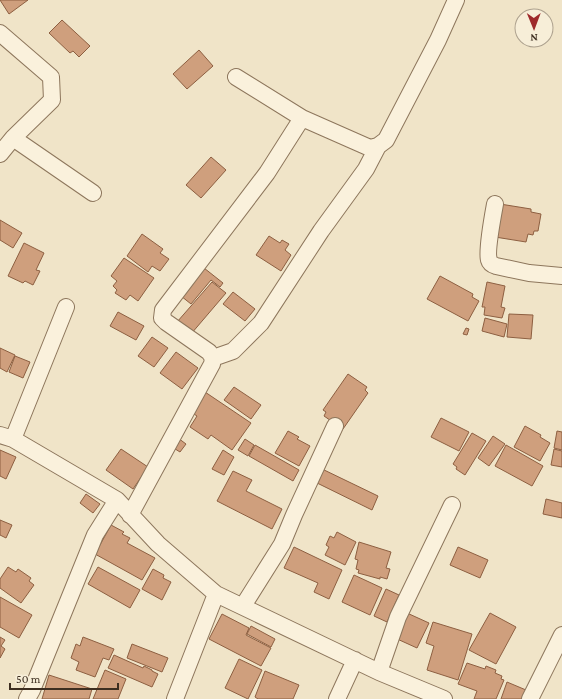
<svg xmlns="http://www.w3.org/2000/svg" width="562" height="699" font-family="'Crimson Pro',serif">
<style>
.building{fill:#cf9f7d;stroke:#8d5f41}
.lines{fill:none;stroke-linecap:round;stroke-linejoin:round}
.minor-casing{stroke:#8d765c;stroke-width:18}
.minor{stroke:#faf1dc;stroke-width:16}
</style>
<rect width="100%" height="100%" fill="#f0e4c8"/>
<!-- building -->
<path class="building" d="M0 0H28L9 14Z
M62 20 90 46 79 57 73 51 70 53 49 33Z
M199 50 213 66 187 89 173 74Z
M211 157 226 170 201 198 186 185Z
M500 204 531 209V212L541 214 538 231H534L533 235 528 234 526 242 495 237Z
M0 220 22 233 13 248 0 240Z
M142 234 163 249 160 253 169 259 160 271 152 266 148 272 127 256Z
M269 236 280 243 282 240 289 244 285 250 291 255 281 271 256 255Z
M24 243 44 253 36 270 40 271 33 285 25 281 23 283 8 276Z
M124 258 154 278 138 301 130 295 126 300 115 293 117 290 113 286 117 281 111 276Z
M204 268 223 283 220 287 211 280 191 304 181 296Z
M440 276 473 294 472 297 479 301 468 321 427 299Z
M212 282 226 293 191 334 177 322Z
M487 282 505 286 501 307 505 308 502 318 484 315 485 307H482Z
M233 292 255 309 245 321 223 304Z
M118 312 144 326 136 340 110 326Z
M509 314 533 315 531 339 507 337Z
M485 318 507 324 504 337 482 331Z
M466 328 469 329 467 335 463 334Z
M152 337 168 348 154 367 138 356Z
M0 348 15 355 7 372 0 368Z
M176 352 198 368 182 389 160 373Z
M15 356 30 362 23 378 9 372Z
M348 374 367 387 365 390 368 393 343 429 324 416 326 412 323 410Z
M234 387 261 405 251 419 224 400Z
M205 392 251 423 232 450 211 435 208 439 190 427 197 416 191 412Z
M441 418 469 432 459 451 431 437Z
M525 426 541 435 540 437 550 443 540 461 514 447Z
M288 431 299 437 297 439 310 446 299 466 275 453Z
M557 431 562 432V450L554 448Z
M472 433 486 441 465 475 456 469 457 467 453 464Z
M493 436 505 444 489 466 478 458Z
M178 438 186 444 180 452 172 447Z
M245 439 254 445 248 456 238 450Z
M255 445 299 470 293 481 249 456Z
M506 445 543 466 532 486 495 466Z
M121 449 148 467 133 489 106 470Z
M554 449 562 451V467L551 465Z
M0 450 16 457 6 479 0 476Z
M223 450 234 457 224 475 212 469Z
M320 468 378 496 372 510 313 481Z
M233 471 252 480 246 491 282 509 272 529 217 501Z
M86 494 100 504 93 513 80 503Z
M546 499 562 503V518L543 514Z
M0 520 12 525 6 538 0 535Z
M111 525 124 532 122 534 130 538 127 543 155 558 142 580 95 554Z
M337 532 356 542 345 565 325 555 329 547 326 545 330 536 334 538Z
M359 542 391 552 386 568 390 569 387 579 380 577V579L358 573 359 570 356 569 358 560 355 559Z
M294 547 342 570 329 599 314 592 318 583 284 568Z
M458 547 488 560 480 578 450 565Z
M8 567 16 572 18 569 31 578 29 581 34 585 21 603 0 588V579Z
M98 567 140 590 130 608 88 584Z
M153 569 164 575 163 578 171 582 162 600 142 589Z
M354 575 382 588 370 615 342 602Z
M386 589 399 595 387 622 374 616Z
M0 597 32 615 19 638 0 627Z
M407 613 429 623 417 648 395 638Z
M490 613 516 627 496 664 469 650Z
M222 614 249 628 246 635 271 648 261 666 209 639Z
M433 622 472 634 458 680 427 670 434 646 426 643Z
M251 626 275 639 271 647 247 634Z
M0 637 5 640 1 646 5 649 0 658Z
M83 637 114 649 109 660 103 658 95 677 76 670 79 662 71 658 76 644 80 646Z
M132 644 168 658 162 672 127 658Z
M114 655 143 668 144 666 152 670V671L158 674 152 687 108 668Z
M239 659 262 670 248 699 225 688Z
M467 663 485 669 486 666 496 670 495 673 502 676 501 679 504 680 496 699H474L477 691 458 684Z
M105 670 126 679 118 699H93Z
M265 671 299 685 293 699H258L255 697Z
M49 675 92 689 89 699H42Z
M507 682 526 690 523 699H501Z"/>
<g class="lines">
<!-- minor casing -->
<g class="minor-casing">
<path id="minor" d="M0 33 51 77 52 100 13 138 0 154
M236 77 302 118 370 148 378 146 386 140 438 40 456 0
M13 138 93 193
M495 204C493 215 486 252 489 260 490 264 493 265 496 266L529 273 562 276
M213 358 233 351 261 323 321 231 366 169 378 146
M0 435 13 439 117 500 158 544 216 594 379 672 444 699
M13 439 66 307
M130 515 212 364 213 358 209 352 166 322 162 318 163 310 267 173 302 118
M243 606 282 544 294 515 335 426
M379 672 398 617 452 505
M27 699 32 690 95 535 117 500
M175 699 216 594
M337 699 355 660
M530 699 562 635"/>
</g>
<!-- minor -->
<use href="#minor" class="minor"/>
</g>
<!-- north arrow -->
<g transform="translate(534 28) rotate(179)"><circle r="19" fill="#f7eed8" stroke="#ada18e"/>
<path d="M0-3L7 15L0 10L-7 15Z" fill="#9e2a2b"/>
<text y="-6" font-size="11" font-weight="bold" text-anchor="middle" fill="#3d2e20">N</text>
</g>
<!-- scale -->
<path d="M10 683v6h108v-6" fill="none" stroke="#3d2e20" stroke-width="2"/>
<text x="16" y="683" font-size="12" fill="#3d2e20" stroke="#f7eed8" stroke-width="3" paint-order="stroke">50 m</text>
</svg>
